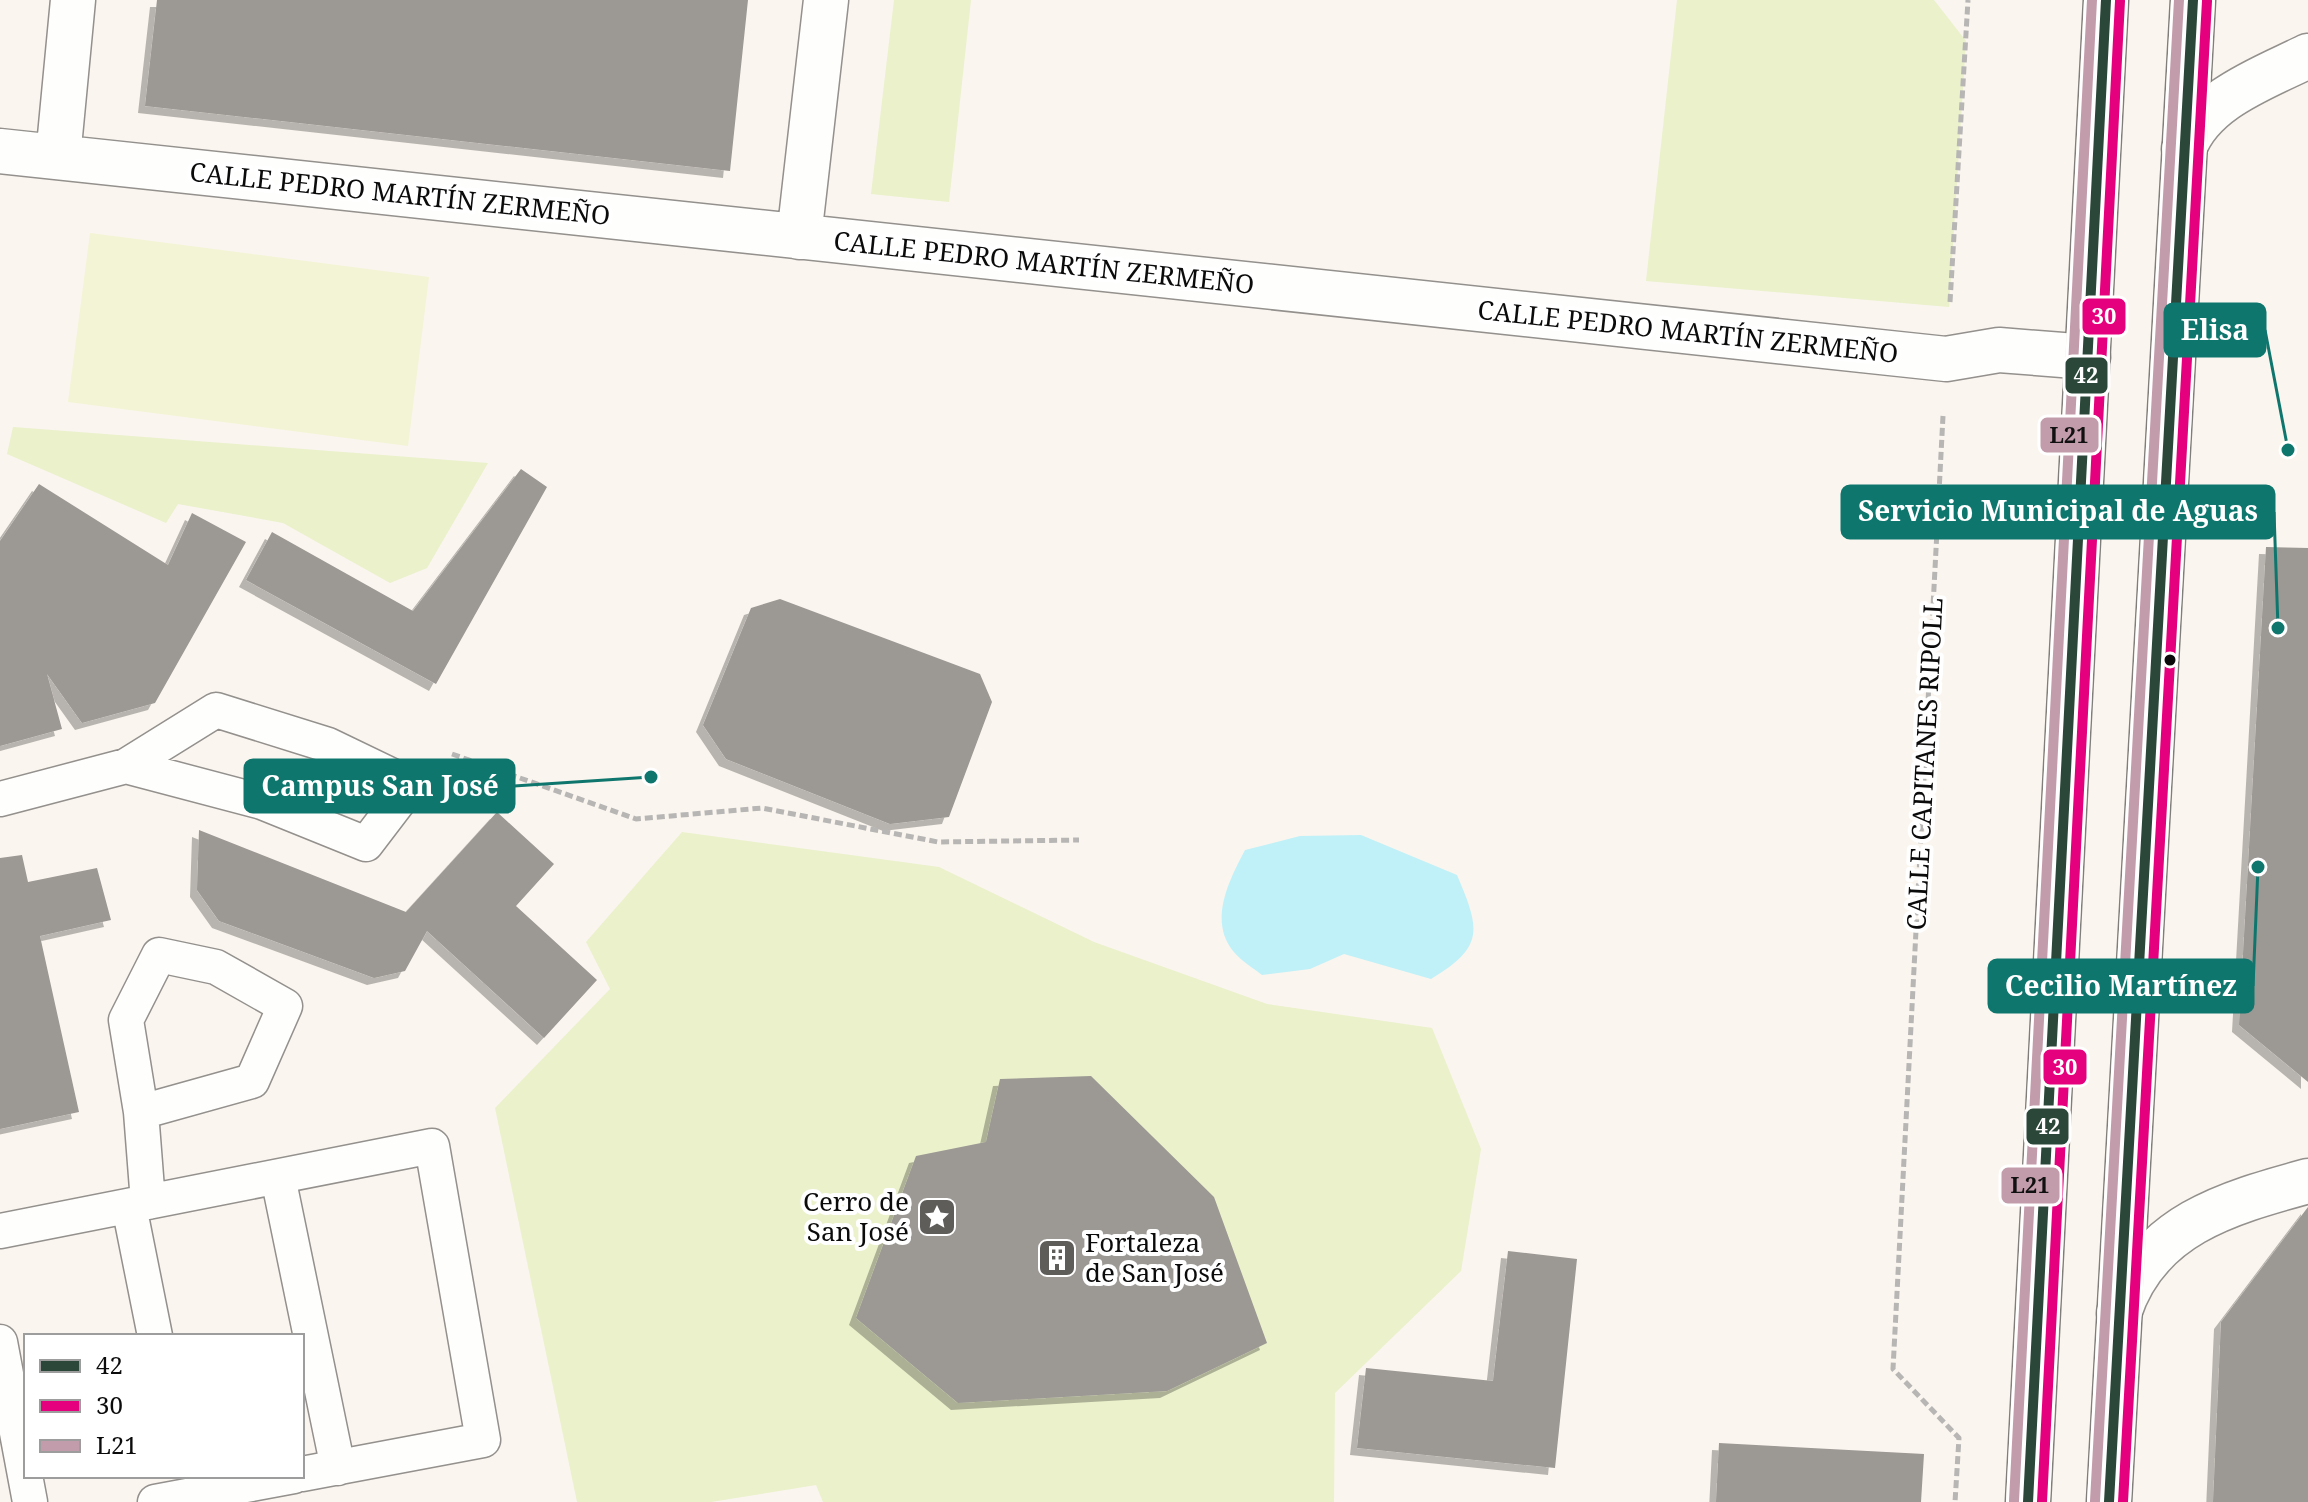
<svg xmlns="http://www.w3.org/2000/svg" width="2308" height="1502" font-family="'Noto Serif',serif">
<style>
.green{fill:#eaf1cb}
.pitch{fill:#f3f4d5}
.water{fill:#c0f1f8}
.building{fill:#9c9894;filter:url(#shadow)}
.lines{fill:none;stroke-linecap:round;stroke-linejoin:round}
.lane-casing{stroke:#93908d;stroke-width:37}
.street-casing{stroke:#93908d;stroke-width:47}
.primary-casing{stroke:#807e7a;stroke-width:47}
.path{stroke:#b7b6b5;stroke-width:5;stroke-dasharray:8 4;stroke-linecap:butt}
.lane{stroke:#fefefc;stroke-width:34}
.street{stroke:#fefefc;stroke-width:44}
.primary{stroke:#ece2d6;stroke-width:44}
.bus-1-casing{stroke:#fff;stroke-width:16}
.bus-2-casing{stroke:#fff;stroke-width:16}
.bus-3-casing{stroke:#fff;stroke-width:16}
.bus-1{stroke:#2a4739;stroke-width:10}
.bus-2{stroke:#e5007d;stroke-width:10}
.bus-3{stroke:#c39cab;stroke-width:10}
.bus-dot{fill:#0b0b0b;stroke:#fff;stroke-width:3}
.labels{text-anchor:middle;stroke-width:8;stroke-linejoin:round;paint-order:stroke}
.street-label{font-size:26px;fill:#0b0b0b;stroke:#fff}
.poi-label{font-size:26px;fill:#0b0b0b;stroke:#fff;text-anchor:end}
.leader{fill:none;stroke:#0f766e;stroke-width:3}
.callout-dot{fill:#0f766e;stroke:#fff;stroke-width:3}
.callout{fill:#0f766e;stroke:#0f766e;stroke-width:3}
.callout-label{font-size:28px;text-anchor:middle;font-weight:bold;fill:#fff}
.line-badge{stroke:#fff;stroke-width:3}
.badge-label{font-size:22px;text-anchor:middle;font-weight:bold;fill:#fff}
.pale-badge-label{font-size:22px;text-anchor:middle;font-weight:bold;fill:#111}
</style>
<defs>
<filter id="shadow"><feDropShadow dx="-7" dy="7" stdDeviation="0" flood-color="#0004"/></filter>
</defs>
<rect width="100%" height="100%" fill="#faf5ee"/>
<!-- green -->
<path class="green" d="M894 0H971L949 202 871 194Z
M1677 0H1934L1966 41 1949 307 1646 281Z
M13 427 488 463 427 568 390 583 283 523 178 504 166 523 7 454Z
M682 832 939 867 1094 942 1267 1004 1432 1028 1481 1149 1461 1271 1335 1393 1334 1502H823L816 1485 711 1502H577L495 1108 610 989 586 942Z"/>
<!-- pitch -->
<path class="pitch" d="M90 233 429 277 408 446 68 402Z"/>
<!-- water -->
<path class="water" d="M1361 835 1457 875C1480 929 1485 947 1431 979L1344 954 1310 969 1262 975C1253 968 1240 960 1233 951 1208 920 1230 879 1245 850L1300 836Z"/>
<!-- building -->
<path class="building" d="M157 0H748L730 171 145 106Z
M521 469 547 487 436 684 246 580 272 532 413 611Z
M39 484 168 565 192 513 246 542 155 703 82 723 47 674 62 729 0 746V541Z
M2266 547 2308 548V1082L2239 1025Z
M780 599 980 674 992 702 949 817 890 824 726 759 703 725 751 608Z
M497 812 554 864 516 906 597 980 544 1038 427 931 405 971 374 978 219 921 197 890 199 830 406 912Z
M22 855 28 882 97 868 111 920 40 936 79 1112 0 1129V858Z
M1091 1076 1214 1197 1267 1343 1167 1391 958 1403 856 1318 916 1156 986 1142 1000 1079Z
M2308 1207V1502H2213L2221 1322Z
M1508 1251 1577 1259 1555 1468 1357 1448 1366 1368 1493 1381Z
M1719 1443 1924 1454 1921 1502H1716Z"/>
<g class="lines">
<!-- lane casing -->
<g class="lane-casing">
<path id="lane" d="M0 799 126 766 216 710 328 745 411 785 366 844 262 802 126 766
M141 1112 126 1020 159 955 216 967 285 1006 252 1081 141 1112 148 1202
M278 1177 338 1468
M129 1206 155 1336
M0 1231 432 1146 483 1440 302 1474
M0 1342 30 1502
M155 1502 294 1476"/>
</g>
<!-- street casing -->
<g class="street-casing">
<path id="street" d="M2184 149C2202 99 2264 78 2308 56
M0 151 1946 359 1999 350 2088 357
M58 157 73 0
M799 237 826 0
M2119 1313C2147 1225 2228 1203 2308 1181"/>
</g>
<!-- primary casing -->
<g class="primary-casing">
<path id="primary" d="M2028 1502 2106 0
M2109 1502 2193 0"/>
</g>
<!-- path -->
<path class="path" d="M1950 302 1968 0
M1943 416 1893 1369 1959 1438 1955 1502
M452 754 636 819 762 808 938 842 1079 840"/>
<!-- lane -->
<use href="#lane" class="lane"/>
<!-- street -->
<use href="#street" class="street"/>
<!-- primary -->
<use href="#primary" class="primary"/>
<!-- bus-1 casing -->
<g class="bus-1-casing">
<path id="bus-1" d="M2028 1502 2106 0
M2109 1502 2193 0"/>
</g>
<!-- bus-2 casing -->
<g class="bus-2-casing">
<path id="bus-2" d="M2042 1502 2120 1
M2123 1502 2207 1"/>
</g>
<!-- bus-3 casing -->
<g class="bus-3-casing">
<path id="bus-3" d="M2014 1501 2092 0
M2095 1501 2179 0"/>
</g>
<!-- bus-1 -->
<use href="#bus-1" class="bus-1"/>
<!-- bus-2 -->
<use href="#bus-2" class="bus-2"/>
<!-- bus-3 -->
<use href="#bus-3" class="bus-3"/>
</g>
<!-- icons -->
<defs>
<g id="sight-square" transform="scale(2)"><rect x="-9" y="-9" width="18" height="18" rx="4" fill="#5f5d5a" stroke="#fff"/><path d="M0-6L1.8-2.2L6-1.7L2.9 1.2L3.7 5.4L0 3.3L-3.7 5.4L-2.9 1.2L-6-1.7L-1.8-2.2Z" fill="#fff"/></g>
<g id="building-square" transform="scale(2)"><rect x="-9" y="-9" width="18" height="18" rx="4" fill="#5f5d5a" stroke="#fff"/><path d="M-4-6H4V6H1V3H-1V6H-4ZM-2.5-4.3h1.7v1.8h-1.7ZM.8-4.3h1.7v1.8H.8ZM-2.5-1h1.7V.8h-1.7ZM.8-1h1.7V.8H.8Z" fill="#fff"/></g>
</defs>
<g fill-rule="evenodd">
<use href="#sight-square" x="937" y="1217"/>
<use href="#building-square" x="1057" y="1258"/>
</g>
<!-- markers -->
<circle class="bus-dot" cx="2170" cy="660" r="7"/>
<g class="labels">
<!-- street labels -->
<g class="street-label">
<text transform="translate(400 194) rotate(6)" y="9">CALLE PEDRO MARTÍN ZERMEÑO</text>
<text transform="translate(1044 263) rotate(6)" y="9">CALLE PEDRO MARTÍN ZERMEÑO</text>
<text transform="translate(1688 332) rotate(6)" y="9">CALLE PEDRO MARTÍN ZERMEÑO</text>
<text transform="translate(1925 764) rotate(-87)" y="9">CALLE CAPITANES RIPOLL</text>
</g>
<!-- poi labels -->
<g class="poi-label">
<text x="909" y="1211">Cerro de<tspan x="909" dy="30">San José</tspan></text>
<text x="1085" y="1252" text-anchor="start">Fortaleza<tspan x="1085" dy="30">de San José</tspan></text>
</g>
</g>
<!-- callouts -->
<path class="leader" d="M2288 450L2265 330M2278 628L2274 512M651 777L514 786M2258 867L2253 986"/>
<g class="callout-dot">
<circle cx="2288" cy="450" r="8"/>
<circle cx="2278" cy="628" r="8"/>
<circle cx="651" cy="777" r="8"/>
<circle cx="2258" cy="867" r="8"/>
</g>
<g class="callout">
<rect x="2165" y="304" width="100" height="52" rx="8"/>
<rect x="1842" y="486" width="432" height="52" rx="8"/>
<rect x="245" y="760" width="269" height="52" rx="8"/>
<rect x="1989" y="960" width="264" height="52" rx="8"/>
</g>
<g class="callout-label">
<text x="2215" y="340">Elisa</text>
<text x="2058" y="521">Servicio Municipal de Aguas</text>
<text x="380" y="796">Campus San José</text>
<text x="2121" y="996">Cecilio Martínez</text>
</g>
<g class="line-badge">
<rect x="2081" y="297" width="46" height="39" rx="8" fill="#e5007d"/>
<rect x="2064" y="356" width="45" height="39" rx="8" fill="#2a4739"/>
<rect x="2039" y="416" width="61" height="38" rx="8" fill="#c39cab"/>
<rect x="2042" y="1048" width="46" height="38" rx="8" fill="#e5007d"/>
<rect x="2025" y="1107" width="45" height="39" rx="8" fill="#2a4739"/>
<rect x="2000" y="1166" width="61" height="39" rx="8" fill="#c39cab"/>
</g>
<g class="badge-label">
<text x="2104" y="324">30</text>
<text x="2086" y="383">42</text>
<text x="2065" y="1075">30</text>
<text x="2048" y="1134">42</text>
</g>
<g class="pale-badge-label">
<text x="2069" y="443">L21</text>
<text x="2030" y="1193">L21</text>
</g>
<!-- legend -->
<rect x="24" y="1334" width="280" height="144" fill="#ffffff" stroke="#9d9d9d" stroke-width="2"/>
<rect x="40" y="1360" width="40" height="12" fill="#2a4739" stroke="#9d9d9d" stroke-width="2"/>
<text x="96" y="1374" font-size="24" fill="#0b0b0b">42</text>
<rect x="40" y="1400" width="40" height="12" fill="#e5007d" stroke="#9d9d9d" stroke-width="2"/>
<text x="96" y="1414" font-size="24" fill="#0b0b0b">30</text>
<rect x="40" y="1440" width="40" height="12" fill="#c39cab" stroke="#9d9d9d" stroke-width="2"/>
<text x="96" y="1454" font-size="24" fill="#0b0b0b">L21</text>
</svg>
